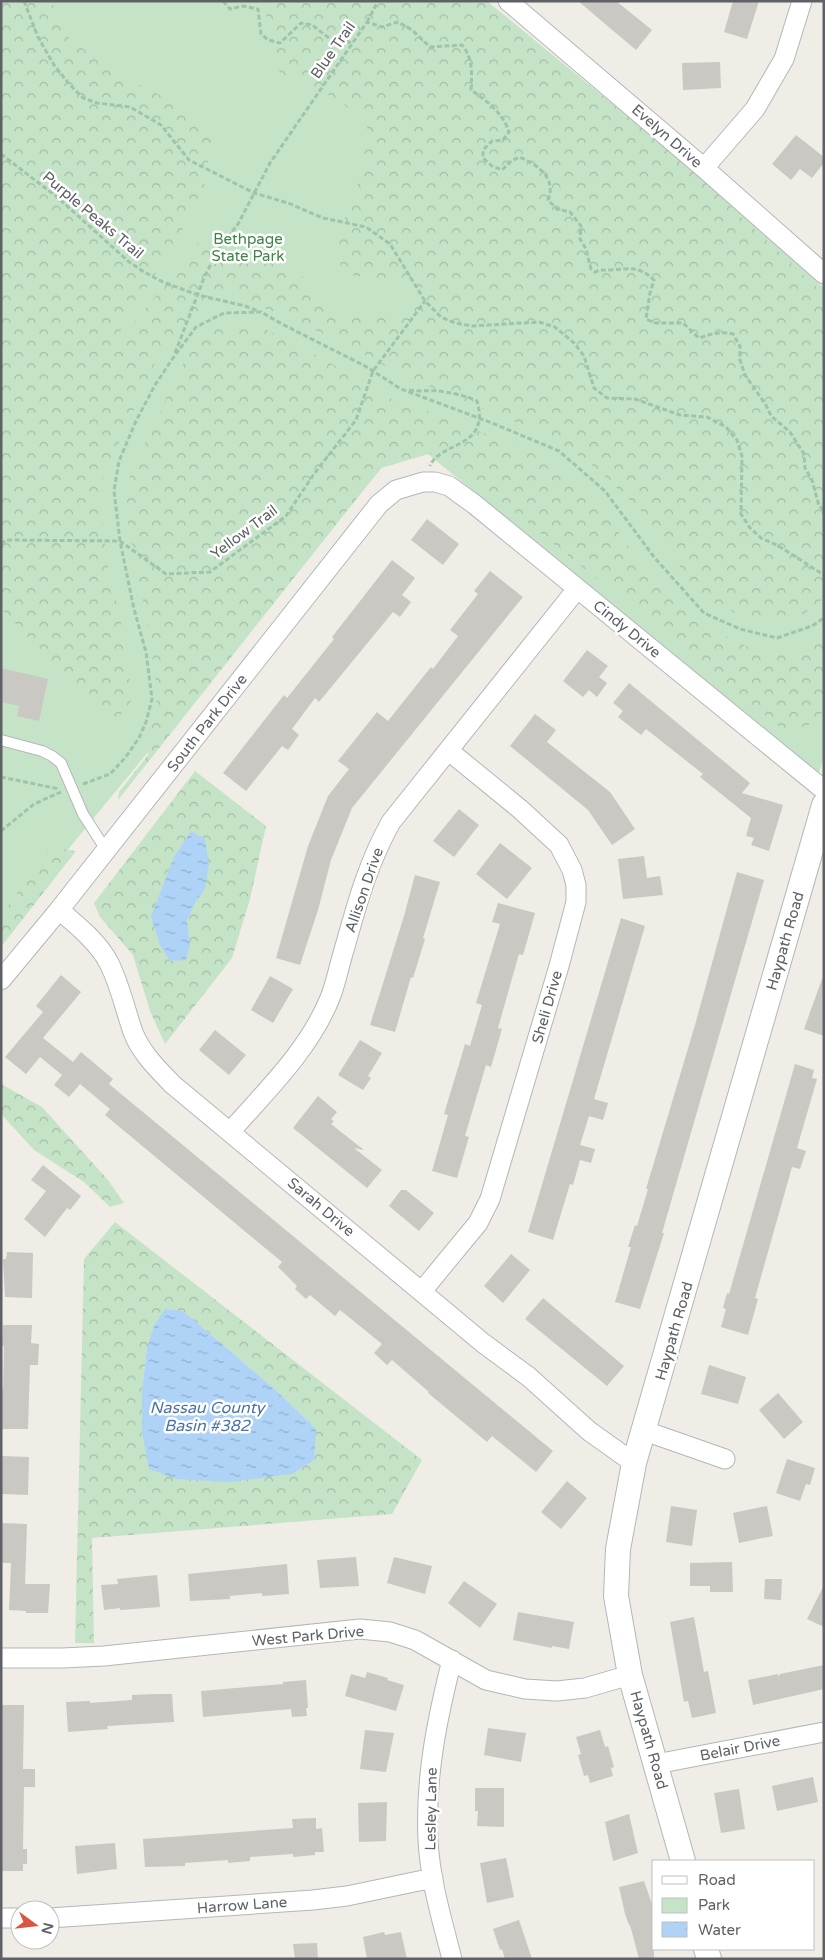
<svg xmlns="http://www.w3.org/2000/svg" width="825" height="1960" font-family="'Varela Round',sans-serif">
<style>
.green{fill:#c5e4c7}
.forest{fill:url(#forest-crowns);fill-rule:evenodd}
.water{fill:url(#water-ripples)}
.building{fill:#cac8c3}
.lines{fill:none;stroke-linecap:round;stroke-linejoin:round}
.service-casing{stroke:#b3b6ba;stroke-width:12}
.minor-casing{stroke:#b3b6ba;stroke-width:21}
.tertiary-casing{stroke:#b3b6ba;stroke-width:26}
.path{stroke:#9fc4ac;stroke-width:3;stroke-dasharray:5 2.5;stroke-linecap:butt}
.service{stroke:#fff;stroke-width:10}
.minor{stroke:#fff;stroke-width:19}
.tertiary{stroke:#fff;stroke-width:24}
.labels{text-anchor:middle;stroke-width:5;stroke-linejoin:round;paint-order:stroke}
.street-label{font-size:15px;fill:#5e6165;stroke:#fff}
.park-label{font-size:15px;fill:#3e8445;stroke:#fff}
.water-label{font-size:16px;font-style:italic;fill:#4c73a8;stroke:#fff}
</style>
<defs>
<pattern id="forest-crowns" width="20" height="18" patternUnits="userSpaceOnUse" patternTransform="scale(1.25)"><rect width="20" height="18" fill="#c5e4c7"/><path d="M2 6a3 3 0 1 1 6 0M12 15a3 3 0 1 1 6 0" fill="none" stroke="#a3bca5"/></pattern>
<pattern id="water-ripples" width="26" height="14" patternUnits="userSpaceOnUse" patternTransform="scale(1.25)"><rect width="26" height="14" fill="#aed3f7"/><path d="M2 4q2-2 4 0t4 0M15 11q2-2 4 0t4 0" fill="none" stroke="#91afcc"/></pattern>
</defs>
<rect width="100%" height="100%" fill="#efede6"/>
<!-- green -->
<path class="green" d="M1 1H478L682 161 824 288V756L819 773 407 437 1 931Z"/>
<!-- forest -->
<path class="forest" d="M1 1H51L70 40 126 78 189 110 212 138 202 198 94 374 199 241 268 250 308 281 335 316 388 317 437 290 341 273 338 236 357 187 368 123 335 98 280 74 263 1H487L682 161 824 294V598L804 614 769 621 748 619 701 597 641 511 596 468 551 437 404 376 331 337 222 290 162 347 98 489 107 561 122 627 132 700 117 720 101 713 1 609Z
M227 323H253L322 358 389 398 445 417 532 453 597 501 638 561 703 624 765 656 806 650 824 636V707L818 722 786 732 439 451 381 468 118 800 119 792 148 755 150 724 158 697 147 621 125 508 130 475 181 367 203 334Z
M195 771 266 826 250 899 232 958 165 1044 150 1011 133 955 100 917 94 903Z
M50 847 76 851 1 947V916Z
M1 1084 42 1107 108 1180 124 1203 110 1207 84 1182 34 1150 1 1114Z
M115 1222 422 1460 392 1514 92 1538 94 1643H75L84 1259ZM183 1311 278 1392 316 1429 142 1432V1390L147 1348Z"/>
<!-- water -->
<path class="water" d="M191 831 205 839 209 864 205 889 195 903 187 921 190 944 186 960 170 961 160 945 151 916 174 857Z
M165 1309 183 1311 278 1392 316 1429 314 1460 292 1474 229 1482 177 1479 149 1469 142 1432V1390L147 1348 154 1326Z"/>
<!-- building -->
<path class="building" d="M578 1H616L652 30 636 50Z
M733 1H759L747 39 724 32Z
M720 62 721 88 683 90 682 63Z
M796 135 824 157V163L812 178 800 169 791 180 772 164Z
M427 519 459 544 443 565 411 540Z
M392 560 415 578 402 595 411 602 400 617 393 612 319 702 315 698 292 729 299 735 288 750 282 746 246 791 223 773 284 695 287 698 334 639 332 637Z
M490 571 523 597 352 808 331 860 318 910 300 965 276 958 308 846 328 796 349 769 338 761 377 712 388 721 431 667 433 669 458 636 450 630 478 594 474 591Z
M587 650 608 666 599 677 607 683 597 697 589 690 583 697 563 681Z
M1 668 48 679 39 721 17 716 19 706 1 702Z
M629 683 750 783 742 793 783 805 769 851 751 845 754 838 746 836 751 818 700 777 703 774 646 729 641 735 618 717 623 711 613 703Z
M535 714 556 730 547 742 610 792 635 829 612 845 588 810 510 746Z
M459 809 479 825 454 857 433 841Z
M500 843 532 868 507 899 476 874Z
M644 856 647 878 660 876 663 895 623 899 618 859Z
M737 872 764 880 662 1233H664L640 1309 615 1302 631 1247H628L635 1225 637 1226 648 1189H646L695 1025Z
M415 875 440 882 423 938 425 939 413 978 411 977 395 1032 370 1025 404 916Z
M498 903 535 913 523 955 519 954 498 1028 502 1029 491 1067 486 1065 465 1136 469 1137 457 1178 432 1171 448 1115 444 1114 463 1051 465 1044 470 1046 482 1005 476 1003 500 924 492 922Z
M621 918 645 926 594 1099 608 1103 603 1120 589 1116 580 1145 595 1149 591 1163 580 1160 573 1185 570 1184 553 1240 528 1232Z
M61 975 81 992 43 1038 73 1062 81 1052 113 1079 109 1084 553 1451 536 1472 492 1436 487 1442 428 1393 429 1392 392 1360 387 1365 374 1353 382 1344 340 1310 335 1316 310 1295 306 1299 295 1289 297 1286 278 1267 282 1262 105 1115 110 1109 80 1084 69 1097 54 1085 62 1075 40 1057 26 1074 5 1057 43 1012 36 1006Z
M270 976 293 989 273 1023 251 1010Z
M822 979H824V1036L804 1029Z
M215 1030 246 1055 229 1075 199 1050Z
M360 1040 382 1053 368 1076 371 1078 363 1090 338 1075Z
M795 1064 814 1070 812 1078 817 1079 797 1148 806 1151 800 1169 792 1167 755 1298 758 1299 748 1335 721 1327 726 1309 723 1308 727 1293 729 1294Z
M318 1096 337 1112 331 1119 334 1121 331 1124 364 1150 354 1148 382 1170 367 1188 293 1128Z
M43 1165 81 1196 70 1210 67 1208 45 1237 24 1219 46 1191 31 1180Z
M401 1190H406L434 1213 419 1231 389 1206Z
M7 1252 33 1253 32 1298 5 1297 3 1259H6Z
M511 1254 530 1270 503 1303 484 1286Z
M543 1298 624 1366 607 1386 525 1319Z
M3 1325H32L31 1343 39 1344 38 1365H30L28 1429H2L1 1390H3L4 1346H2Z
M709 1365 746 1377 738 1404 701 1394Z
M778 1393 803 1422 784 1439 759 1410Z
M1 1456 29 1457 28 1495 1 1494Z
M787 1459 815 1468 810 1485 806 1484 800 1501 776 1493Z
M567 1481 587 1498 561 1529 541 1512Z
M671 1506 697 1510 692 1546 666 1542Z
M767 1506 773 1536 739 1543 733 1513Z
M1 1523 27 1524 25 1584H50L48 1613H26V1611L9 1610 11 1563H1Z
M356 1557 359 1586 320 1588 317 1560Z
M394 1557 432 1566 425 1594 387 1583Z
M732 1562 733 1592H710V1586H690V1563Z
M287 1564 289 1594 262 1596V1593L230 1596V1599L190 1601 188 1574Z
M157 1575 160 1607 120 1610V1608L104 1610 101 1585 118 1584 117 1579Z
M765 1579H782L781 1600 764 1599Z
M464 1581 497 1604 480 1628 448 1603Z
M824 1585V1627L807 1619Z
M518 1612 574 1622 569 1649 552 1646V1648L513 1640Z
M694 1617 704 1672 708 1671 716 1713 692 1718 688 1701 684 1702 670 1622Z
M824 1665V1689L753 1705 748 1680 778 1674V1677L780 1674Z
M367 1672 388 1678 387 1680 404 1685 396 1711 345 1696 351 1674 365 1678Z
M306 1680 308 1708H306L307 1716 292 1717 291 1709 203 1717 201 1691 283 1684V1682Z
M155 1694H172L174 1722 107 1726 108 1729 68 1732 66 1702 90 1701V1703L132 1700V1695Z
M1 1705H24L23 1769H35V1787H24L23 1849H27V1864H23V1871H1Z
M488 1728 526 1733 521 1762 484 1755Z
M365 1730 394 1733 386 1772 360 1769Z
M600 1730 605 1747 608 1746 614 1767 611 1768 613 1776 590 1783 588 1775 584 1776 578 1755 581 1754 576 1737Z
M813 1777 818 1802 777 1811 772 1786Z
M475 1788H504V1827L477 1826 478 1811H475Z
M739 1789 745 1829 721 1833 714 1793Z
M387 1802 386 1841 359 1842 358 1803Z
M629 1814 638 1853 613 1861 605 1822Z
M316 1818V1829L322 1828 324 1852H315V1855L293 1857V1854L250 1857V1861L228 1863V1860L185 1863V1866L145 1867 143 1839 293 1828 292 1819Z
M115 1843 117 1869 77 1874 75 1846Z
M506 1858 514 1897 487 1903 480 1863Z
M644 1881 654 1910V1959H639L630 1925H629L625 1914 619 1887Z
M519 1920 532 1959H505L502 1949 500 1950 493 1929Z
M384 1932 385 1935 401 1932 407 1959H367L363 1937Z
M317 1943 318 1959H295L293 1944Z"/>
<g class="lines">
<!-- service casing -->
<g class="service-casing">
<path id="service" d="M1 740 42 751 52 756 61 763 83 814 106 850"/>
</g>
<!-- minor casing -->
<g class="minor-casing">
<path id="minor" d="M508 1 704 168 824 274
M704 168 755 109 784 59 802 1
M59 910C77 925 98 942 109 963 120 985 125 1009 133 1032 141 1053 157 1068 172 1084L483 1343 529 1377 589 1431 634 1463
M1 980 59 910 379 504 396 490 423 482H435L449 486 474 504 824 790
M230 1132C266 1091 309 1050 330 998 336 983 339 966 344 950 357 904 367 865 391 822L577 589
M422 1291 478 1223 490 1199 559 966 576 902V885L572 870 559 845 520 809 449 751
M645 1431 725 1459
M1 1658H62L104 1656 360 1629 390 1632 415 1640 486 1680 525 1689 557 1691 585 1688 630 1675
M656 1764 824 1732
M1 1918H20
M50 1918 313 1900 347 1896 433 1878
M452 1959C442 1920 430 1880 428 1840 425 1778 437 1719 452 1660"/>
</g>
<!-- tertiary casing -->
<g class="tertiary-casing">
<path id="tertiary" d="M683 1861 630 1675 616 1596 618 1549 634 1463 824 805
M706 1949 709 1959"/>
</g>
<!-- path -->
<path class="path" d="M24 1 38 37 54 65 70 85 83 98 97 103 130 107 161 125 189 160 254 193 288 203 323 218 366 227 390 244 425 301 441 317 455 323 472 326 539 322 555 327 574 343 584 356 594 388 607 398 635 399 680 415 707 417 726 427 737 440 742 456 741 514 750 528 761 538 777 545 824 575
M223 1 230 9 243 6 258 9 261 34 268 40 280 43 301 23 312 25 329 38 353 43
M367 22 378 1
M1 154 57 197 128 261 144 272 163 282 198 295 245 306 258 311
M175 353 204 278 219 248 238 224 270 163 367 22 382 27 398 22 412 30 430 47 462 45C473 58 472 73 471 90 487 101 503 113 509 132L503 140 492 141 483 150V158L492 166 502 170 510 162 519 157C537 164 557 178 548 200L557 209 570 212 581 226 580 239 586 249 591 269 595 272C600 270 603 270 610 270 630 269 638 265 654 280L650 293 646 319 655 323H683L699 338C711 334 721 331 733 334L740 346V360L745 375 766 405 771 416 790 432 804 454 805 468 812 480 819 506 824 510
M409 390C419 392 428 390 438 391 448 392 468 396 477 401 491 449 440 441 430 466
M1 544 6 540 120 541 166 574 210 572 286 516 314 474 356 420 373 371 425 301
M1 777 59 789
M83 784 110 774 125 758 139 738 146 722 152 699 146 652 134 609 120 541 114 491 119 461 136 421 155 385 173 358 196 327 224 313 261 312 282 324 365 366 401 389 492 423 559 451 605 491 654 557 704 613 740 629 777 638 812 626 824 618
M1 831 34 804 61 792"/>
<!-- service -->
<use href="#service" class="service"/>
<!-- minor -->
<use href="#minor" class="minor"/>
<!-- tertiary -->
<use href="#tertiary" class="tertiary"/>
</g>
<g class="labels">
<!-- street labels -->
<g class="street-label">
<text transform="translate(333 50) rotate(-55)" y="5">Blue Trail</text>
<text transform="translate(667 136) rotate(41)" y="5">Evelyn Drive</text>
<text transform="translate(93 215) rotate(40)" y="5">Purple Peaks Trail</text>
<text transform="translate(244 532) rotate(-37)" y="5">Yellow Trail</text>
<text transform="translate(627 629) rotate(39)" y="5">Cindy Drive</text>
<text transform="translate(207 723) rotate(-52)" y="5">South Park Drive</text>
<text transform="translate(364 890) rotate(-71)" y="5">Allison Drive</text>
<text transform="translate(785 941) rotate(-74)" y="5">Haypath Road</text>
<text transform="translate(547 1007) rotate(-74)" y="5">Sheli Drive</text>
<text transform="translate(321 1207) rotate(40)" y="5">Sarah Drive</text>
<text transform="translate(674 1331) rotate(-74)" y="5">Haypath Road</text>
<text transform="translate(308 1636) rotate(-5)" y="5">West Park Drive</text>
<text transform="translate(649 1740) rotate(74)" y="5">Haypath Road</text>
<text transform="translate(740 1748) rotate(-11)" y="5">Belair Drive</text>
<text transform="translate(431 1809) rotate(-89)" y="5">Lesley Lane</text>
<text transform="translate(242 1905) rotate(-4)" y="5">Harrow Lane</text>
</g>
<!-- park labels -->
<g class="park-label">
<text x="248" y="244">Bethpage<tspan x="248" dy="17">State Park</tspan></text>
</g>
<!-- water labels -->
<g class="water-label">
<text x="207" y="1413">Nassau County<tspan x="207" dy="18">Basin #382</tspan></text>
</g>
</g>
<!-- border -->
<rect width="825" height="1960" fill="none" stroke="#5e6165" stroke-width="5"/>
<!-- legend -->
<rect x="652" y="1860" width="162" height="90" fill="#ffffff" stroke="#bfc0c1"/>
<rect x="662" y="1876" width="25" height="8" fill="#ffffff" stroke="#bfc0c1"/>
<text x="698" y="1885" font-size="15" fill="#5e6165">Road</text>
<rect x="662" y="1898" width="25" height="15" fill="#c5e4c7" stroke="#bfc0c1"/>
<text x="698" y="1910" font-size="15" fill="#5e6165">Park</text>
<rect x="662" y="1922" width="25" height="15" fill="url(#water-ripples)" stroke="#bfc0c1"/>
<text x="698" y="1935" font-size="15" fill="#5e6165">Water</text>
<!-- north arrow -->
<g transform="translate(35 1925) rotate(105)"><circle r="24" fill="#ffffff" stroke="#bfc0c1"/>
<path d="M0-4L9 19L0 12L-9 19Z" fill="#da5641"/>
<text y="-8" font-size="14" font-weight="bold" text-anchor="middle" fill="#5e6165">N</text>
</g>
</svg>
